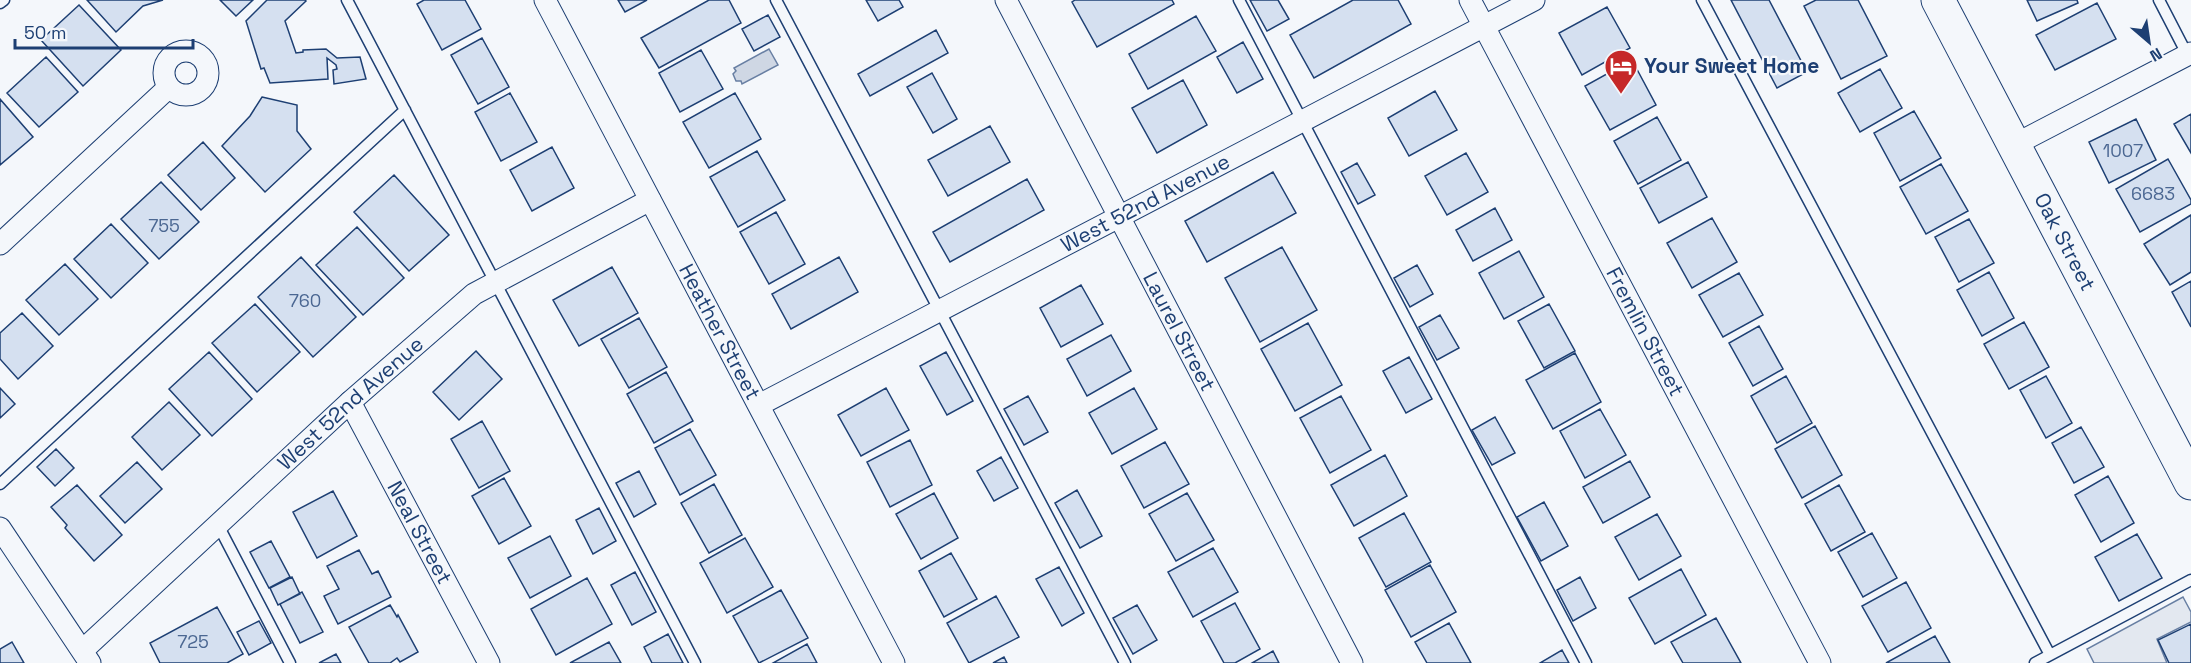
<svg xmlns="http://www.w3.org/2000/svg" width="2191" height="663" font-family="'Space Grotesk',sans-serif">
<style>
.parking{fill:#e3e8f0;stroke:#687fa3;stroke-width:1.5}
.water{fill:#cfd7e4;stroke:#687fa3;stroke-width:1.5}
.building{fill:#d5e0f0;stroke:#1d3f73;stroke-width:1.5}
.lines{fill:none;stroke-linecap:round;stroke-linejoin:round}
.lane-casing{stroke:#1d3f73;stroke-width:13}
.street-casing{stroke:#1d3f73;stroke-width:23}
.primary-casing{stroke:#1d3f73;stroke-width:35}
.lane{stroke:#f4f7fb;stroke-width:10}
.street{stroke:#f4f7fb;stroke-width:21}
.primary{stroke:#f4f7fb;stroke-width:33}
.labels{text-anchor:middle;stroke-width:4.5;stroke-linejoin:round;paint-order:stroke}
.number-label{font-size:18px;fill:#4b6792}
.poi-label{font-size:21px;font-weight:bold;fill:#1d3f73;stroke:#f4f7fb;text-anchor:start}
.street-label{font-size:21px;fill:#1d3f73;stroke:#f4f7fb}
</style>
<rect width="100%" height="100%" fill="#f4f7fb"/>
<!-- parking -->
<path class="parking" d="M2183 597 2191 612V622L2157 639 2167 663H2094L2087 649Z"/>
<!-- water -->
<path class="water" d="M769 49 778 65 742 84 741 81H736L733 74 736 71 734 68Z"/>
<!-- building -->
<path class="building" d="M87 0H163L143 6 116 32Z
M220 0H253L236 16Z
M267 0H305L306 1 285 21 296 53 303 52V50L326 49 337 58 360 57 366 79 334 84 333 70 337 69 336 65 327 58 328 79 270 83 264 68 261 69 246 21Z
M424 0H465L481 29 442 50 417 4Z
M618 0H647L625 12Z
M709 0H729L741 23 659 68 641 38Z
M866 0H899L903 7 878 21Z
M1075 0H1172L1174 4 1097 47 1072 2Z
M1250 0H1278L1289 19 1267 31Z
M1353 0H1398L1411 24 1314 78 1290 35Z
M1731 0H1769L1807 72 1777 88Z
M1816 0H1858L1887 56 1841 79 1804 6Z
M2027 0H2077L2078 3 2037 21Z
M2097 3 2116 39 2055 70 2036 35Z
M79 5 121 50 83 86 41 40Z
M1607 7 1630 48 1582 75 1559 33Z
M768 15 780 37 754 51 742 29Z
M1196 16 1216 51 1148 89 1129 54Z
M936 30 948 53 870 96 858 74Z
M482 38 509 87 478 104 451 55Z
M1243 42 1263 79 1237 93 1217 57Z
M701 50 723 89 680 112 659 73Z
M46 57 78 92 39 127 7 93Z
M1632 60 1656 105 1610 130 1585 86Z
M1880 69 1902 108 1860 132 1838 93Z
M932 73 957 119 933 133 907 87Z
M1183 80 1207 125 1157 153 1132 108Z
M1435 91 1457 130 1409 156 1388 118Z
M510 93 537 142 501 161 475 112Z
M735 93 761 139 709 168 683 122Z
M262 97 297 105V131L311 149 265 192 222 146 250 116Z
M0 99 33 137 0 165Z
M1914 111 1941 158 1900 181 1874 133Z
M2191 114V153L2174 124Z
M1657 117 1681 160 1638 184 1614 141Z
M2136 119 2156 160 2109 183 2089 142Z
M990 126 1010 162 948 196 928 160Z
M203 142 235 178 201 210 168 175Z
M552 147 574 188 532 211 510 170Z
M757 151 785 200 738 227 710 177Z
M1466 153 1488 192 1447 215 1425 176Z
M2168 159 2191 200V204L2140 232 2116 189Z
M1688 162 1707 197 1659 223 1640 188Z
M1357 163 1375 195 1358 204 1341 172Z
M1941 164 1968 211 1926 234 1900 187Z
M1273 172 1296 213 1207 262 1185 221Z
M394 175 449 235 409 271 354 212Z
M1027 179 1044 210 950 262 933 232Z
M161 182 199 222 159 259 121 219Z
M1495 208 1512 240 1473 261 1456 230Z
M776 212 805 264 769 284 740 232Z
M2191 215V272L2170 285 2144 244Z
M1712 218 1737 262 1692 288 1667 243Z
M1969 219 1994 263 1959 282 1935 237Z
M111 224 148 263 111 298 74 259Z
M357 227 404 278 363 315 316 265Z
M1282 247 1317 310 1260 342 1225 278Z
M1519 251 1544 297 1504 319 1479 273Z
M301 257 356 317 313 357 258 297Z
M839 257 858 292 791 329 772 294Z
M65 264 98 299 59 335 26 300Z
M1417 265 1433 294 1410 307 1394 278Z
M612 267 638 313 579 346 553 300Z
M1989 272 2014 318 1982 336 1957 290Z
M1739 273 1763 315 1723 337 1699 295Z
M2191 281V327L2172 292Z
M1081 285 1103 324 1061 347 1040 308Z
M255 304 300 352 257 392 212 343Z
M1549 304 1575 351 1544 368 1518 321Z
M22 313 53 346 18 379 0 359V333Z
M1440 315 1459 348 1437 360 1419 327Z
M639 318 667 367 629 388 601 339Z
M2024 322 2049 367 2009 389 1984 344Z
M1308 323 1342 385 1295 411 1261 349Z
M1759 326 1783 369 1753 386 1729 343Z
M1111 335 1131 371 1087 396 1067 359Z
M476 351 502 379 459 420 433 392Z
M209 352 252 399 212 436 169 389Z
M946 352 973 401 947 415 920 366Z
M1575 353 1601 402 1553 429 1526 380Z
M1409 357 1432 399 1406 413 1383 371Z
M666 372 693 421 654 443 627 394Z
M1786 376 1812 423 1777 443 1751 396Z
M2046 376 2072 423 2046 438 2020 390Z
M0 388 15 404 0 418Z
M886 388 909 430 861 456 838 415Z
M1134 388 1157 429 1112 454 1089 413Z
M1028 396 1048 432 1024 445 1004 409Z
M1341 396 1371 450 1330 473 1300 418Z
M169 402 200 435 162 470 132 437Z
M1600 409 1626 455 1585 478 1560 431Z
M1495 417 1515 453 1492 465 1472 430Z
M482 421 510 471 479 488 451 439Z
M1815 426 1842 475 1802 498 1775 449Z
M2081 427 2104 467 2074 483 2052 443Z
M690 429 716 475 680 495 655 448Z
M910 440 932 485 890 507 867 462Z
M1165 442 1189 484 1144 508 1121 466Z
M56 449 74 468 55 486 37 467Z
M1385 455 1407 496 1354 526 1331 485Z
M1001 457 1018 488 994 501 977 471Z
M1630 461 1650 497 1603 523 1583 487Z
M137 462 162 489 125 523 100 496Z
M639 471 656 504 634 517 616 483Z
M2108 476 2134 523 2101 542 2075 495Z
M504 478 531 526 499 544 472 496Z
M714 484 742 535 709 553 681 503Z
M77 485 122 535 94 561 65 528 67 525 51 507Z
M1839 485 1865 532 1831 551 1805 504Z
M1077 490 1102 536 1080 548 1055 503Z
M333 491 357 536 317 558 293 512Z
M934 493 958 538 921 559 896 514Z
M1187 493 1214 540 1176 561 1149 514Z
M1544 502 1568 546 1541 561 1517 517Z
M599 508 616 541 593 554 576 520Z
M1404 513 1431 562 1386 587 1359 538Z
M1657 514 1681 556 1639 580 1615 537Z
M1872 533 1897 578 1863 597 1838 552Z
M2137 534 2162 578 2119 601 2095 557Z
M550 536 571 576 530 598 508 558Z
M745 538 773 587 727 613 700 563Z
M271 541 290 577 269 588 250 552Z
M1213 548 1238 592 1193 617 1168 572Z
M359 550 372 574 378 571 391 597 338 624 324 596 339 589 327 566Z
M951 553 977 599 944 617 919 571Z
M1430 565 1456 612 1411 637 1385 590Z
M1059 567 1084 613 1062 626 1036 579Z
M1681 569 1706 615 1655 644 1629 598Z
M635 572 656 612 632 625 611 585Z
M292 577 300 594 278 605 270 588Z
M1580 577 1596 608 1573 621 1557 590Z
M587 578 612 624 556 655 531 609Z
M1906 582 1931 628 1888 652 1862 606Z
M781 590 808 638 759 663 733 616Z
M302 592 323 632 300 643 280 604Z
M996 596 1019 637 969 663 947 623Z
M1235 603 1260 649 1235 663H1224L1201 621Z
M390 605 397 617 398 615 418 652 400 662 397 658 390 663H369L349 627Z
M1137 605 1157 640 1133 654 1113 618Z
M217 607 243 654 227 663H160L150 643Z
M1716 618 1741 663H1683L1671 642Z
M259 621 271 643 249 655 237 632Z
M1449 623 1471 663H1427L1415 642Z
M2191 624V663H2169L2158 640Z
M668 634 683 663H652L644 647Z
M1935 636 1950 663H1886Z
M12 642 24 663H0V649Z
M609 642 621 663H570Z
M807 644 817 663H773Z
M1562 650 1569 663H1540Z
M1273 651 1279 663H1252Z
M336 654 341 663H319Z
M1004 657 1007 663H993Z"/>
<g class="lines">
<!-- lane casing -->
<g class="lane-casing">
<path id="lane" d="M347 0 695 663
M776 0 1125 663
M1239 0 1586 663
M1702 0 2050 655
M2159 0 2189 58
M0 3 4 0
M0 484 405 110
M218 525 290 663
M2035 663 2191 580"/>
</g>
<!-- street casing -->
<g class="street-casing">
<g id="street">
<path id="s1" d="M545 0 894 663"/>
<path id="s2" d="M1006 0 1352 663"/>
<path id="s3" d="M1470 0 1820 663"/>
<circle cx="186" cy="73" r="22"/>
<path d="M2014 145 2191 53"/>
<path d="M0 244 168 88"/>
<path id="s4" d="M350 402 489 663"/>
<path id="s5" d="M759 405 1534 0"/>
<path d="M0 528 90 663"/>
<path id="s6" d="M83 650 350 402 474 294 650 200"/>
</g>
</g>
<!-- primary casing -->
<g class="primary-casing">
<g id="primary">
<path id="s7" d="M1938 0 2191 483"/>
</g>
</g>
<!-- lane -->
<use href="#lane" class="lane"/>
<!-- street -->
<use href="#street" class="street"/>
<!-- primary -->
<use href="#primary" class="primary"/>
</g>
<!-- icons -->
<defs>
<g id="hotel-pin" transform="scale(1.725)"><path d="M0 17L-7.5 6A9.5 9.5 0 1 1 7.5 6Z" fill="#c62828" stroke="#f4f7fb"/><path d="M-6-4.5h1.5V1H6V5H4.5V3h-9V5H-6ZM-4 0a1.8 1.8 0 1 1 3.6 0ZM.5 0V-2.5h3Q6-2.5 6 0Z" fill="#fff"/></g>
</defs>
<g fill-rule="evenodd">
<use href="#hotel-pin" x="1621" y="66"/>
</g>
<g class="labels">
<!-- number labels -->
<g class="number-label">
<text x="2123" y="157">1007</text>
<text x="2153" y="200">6683</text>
<text x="164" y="232">755</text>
<text x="305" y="307">760</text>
<text x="193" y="648">725</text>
</g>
<!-- poi labels -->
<g class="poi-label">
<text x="1644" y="73">Your Sweet Home</text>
</g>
<!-- street labels -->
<g class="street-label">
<text dy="7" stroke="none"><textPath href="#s5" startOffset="436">West 52nd Avenue</textPath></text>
<text dy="7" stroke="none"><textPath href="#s7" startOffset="273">Oak Street</textPath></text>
<text dy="7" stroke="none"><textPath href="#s1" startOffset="375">Heather Street</textPath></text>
<text dy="7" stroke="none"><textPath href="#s2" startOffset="374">Laurel Street</textPath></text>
<text dy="7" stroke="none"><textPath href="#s3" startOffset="375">Fremlin Street</textPath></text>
<text dy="7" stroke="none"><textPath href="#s6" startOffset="364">West 52nd Avenue</textPath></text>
<text dy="7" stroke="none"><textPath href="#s4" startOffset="148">Neal Street</textPath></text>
</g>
</g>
<!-- north arrow -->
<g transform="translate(2149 42) rotate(151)" stroke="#f4f7fb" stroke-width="4.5" paint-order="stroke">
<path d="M0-4.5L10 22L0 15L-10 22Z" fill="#1d3f73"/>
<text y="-9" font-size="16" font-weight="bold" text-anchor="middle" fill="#1d3f73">N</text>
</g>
<!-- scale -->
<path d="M15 39v9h178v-9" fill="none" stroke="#1d3f73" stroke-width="3"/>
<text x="24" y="39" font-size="18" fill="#1d3f73" stroke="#f4f7fb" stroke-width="4.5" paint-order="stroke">50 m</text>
</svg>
